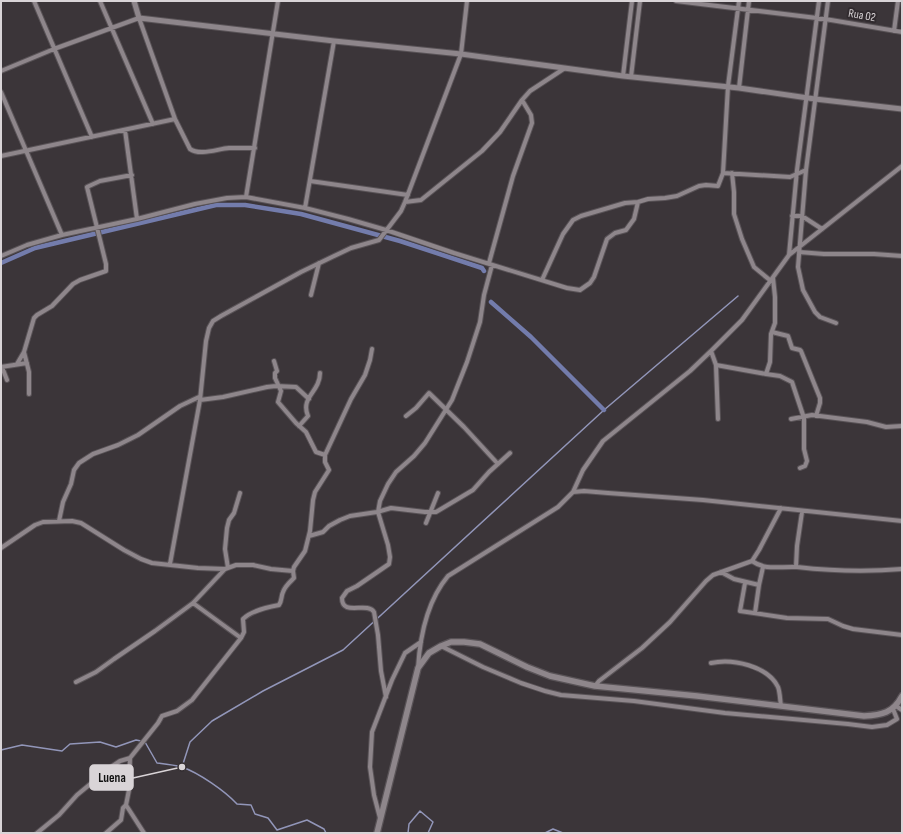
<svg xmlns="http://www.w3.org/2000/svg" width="903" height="834" font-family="'Sofia Sans Condensed',sans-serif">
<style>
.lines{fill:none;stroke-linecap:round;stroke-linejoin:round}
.stream{stroke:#9296b9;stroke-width:1.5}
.canal{stroke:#737cac;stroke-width:4.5}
.minor-casing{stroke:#595357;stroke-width:6}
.tertiary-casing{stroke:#595357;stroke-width:7}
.secondary-casing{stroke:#595357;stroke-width:8}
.minor{stroke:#8e868b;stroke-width:4}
.tertiary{stroke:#8e868b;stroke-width:5}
.secondary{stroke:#8e868b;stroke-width:5.5}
.labels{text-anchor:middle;stroke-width:4;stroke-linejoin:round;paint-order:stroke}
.street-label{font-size:12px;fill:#d9d4d7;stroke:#312b2f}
.leader{fill:none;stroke:#d9d4d7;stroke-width:1.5}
.callout-dot{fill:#d9d4d7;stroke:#312b2f;stroke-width:1.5}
.callout{fill:#d9d4d7;stroke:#d9d4d7;stroke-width:1.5}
.callout-label{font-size:13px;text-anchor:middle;font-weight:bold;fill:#111}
</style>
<rect width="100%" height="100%" fill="#3b3539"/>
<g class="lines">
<!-- stream -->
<path class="stream" d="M145 742 157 763C165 764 174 765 182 767 199 773 225 791 237 804L251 805 255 814 268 818 277 830 307 820 324 829 326 833
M1 750 22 745 62 751 70 744 100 742 116 747 136 740 141 741
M182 767 190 742 212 721 263 691 343 650 604 410 738 296
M408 833 409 824 420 811 433 822 428 833
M545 833 553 829 563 833"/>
<!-- canal -->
<path class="canal" d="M1 263 35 248 216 205H245L301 214 400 241 482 268 484 271
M491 302 531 337 604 410"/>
<!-- minor casing -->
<g class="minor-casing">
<path id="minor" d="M34 1 92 137
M100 1 153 124
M676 1 825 19 902 32
M828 1 806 170 798 267 803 290 815 312 820 317 836 323
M894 31 898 1
M1 71 54 49 139 18 175 119 190 149C200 156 217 149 229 148 238 148 246 148 255 148
M623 76 632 1
M631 77 640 1
M739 88 749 1
M1 92 62 235
M125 130 137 219
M1 156 175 119
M723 173 790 177 806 170
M732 173 734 192V214L742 239 754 267 771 281
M310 181 408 195
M246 197 278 1
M405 202 421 200 482 151 500 132 522 100
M305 208 334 41
M792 216H802L822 229
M799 252 824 254H874L902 256
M789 255 797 170 819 1
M1 256 27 245 62 235 137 219 195 204 227 198 246 197 305 208 348 219 386 230 454 253 567 288 580 290 590 283 594 277 607 239 615 233 626 230 634 219 638 202
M489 263 513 176 532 123 531 115 522 100 530 91 565 68
M773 278 775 297V323L771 334 770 362 766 374 780 376 792 382 804 418V449L807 461 805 466 800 468
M542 280 563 234 573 220 581 216 625 203 638 202 648 199 665 198 677 196 699 186 706 185 718 186 723 173 728 86 739 1
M311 295 319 263
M772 332 788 336 792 348 800 350 801 351 820 398V403L816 416
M711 351 716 365 718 419
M24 352 29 372V394
M274 361 277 371 275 373V378L281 391 278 402 296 423 306 432 316 452 325 455
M17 364 24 352 34 318 37 315 52 306 73 284 80 280 106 271V264L87 187 100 181 132 175
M716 365 766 374
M1 367 27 363
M2 367 7 380
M200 400 223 397 267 387 276 386 296 387 309 399
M406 416 416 408 429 393 464 427 498 464
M791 419 812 415 867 422 886 427 902 426
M299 426 308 416C300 397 320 392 320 373
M573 492 584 491 608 493 703 500 902 521
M59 521 63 502 71 484 74 470 79 463 93 454 118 445 138 435 180 406 199 397
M426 523 438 493
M309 536 323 532 329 526 340 520 350 516 377 512 391 508 425 512H436L473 490 489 472 510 453
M1 548 35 525 43 522 72 521 81 523 124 550 141 559 152 563 198 568 225 569 236 565H253L271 569 293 571
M752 561C766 571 780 566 797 567 832 571 867 572 902 569
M170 564 200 400 206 341 209 328 213 321 221 316 301 272 332 257 351 248 379 240 401 211 405 202 461 54 467 1
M796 567 797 546 802 512
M228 568 225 549 227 528 229 520 234 513 240 493
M721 572 734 579 759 585
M745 583 740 611 787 618 828 619 843 626 853 629 902 635
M193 603 241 638
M755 613 759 585 763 567
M441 646 483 667 521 683 545 691 561 695 634 701 725 713 848 724 872 727 887 725 897 719 893 709
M711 663C732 658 768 666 778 687 780 692 780 700 781 706
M418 668C420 636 427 601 448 576L558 507 573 492 583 470 603 441 690 371 711 351 742 320 789 255 902 166
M76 682 96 672 114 659 155 631 193 603 225 569
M595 686 599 681 642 648 670 622 706 581 713 575 752 561 759 550 781 508
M386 697 381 671 378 635 374 612C367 601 342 617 342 598L347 591 357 586 389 564 390 557 388 545 378 512 380 501 388 484 396 472 414 456 425 443 452 400 467 362 480 322 484 295 492 265
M896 706 902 710
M126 805 144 833
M380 818 374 795 370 767 372 732 392 680 405 653 421 642
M37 833 59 815 77 795 111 767 120 761 130 758 158 723 162 716 177 711 192 700 241 638 244 632 243 619C251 611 268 607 279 605 282 601 281 596 283 592 285 586 290 582 294 578L293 571 294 567 305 551 310 531 313 500 315 492 329 470 325 462V455L351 399 365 375 370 360 372 349
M106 833 121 820 123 808 126 805 129 790 130 758"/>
</g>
<!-- tertiary casing -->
<g class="tertiary-casing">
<path id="tertiary" d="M134 1 139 18 334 41 461 54 623 76 739 88 815 99 902 109"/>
</g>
<!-- secondary casing -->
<g class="secondary-casing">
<path id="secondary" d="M377 833 418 668 429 653 441 646 451 642H464L480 644 527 667 550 676 595 686 697 696 864 716C882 715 893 713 902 696"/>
</g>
<!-- minor -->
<use href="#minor" class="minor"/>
<!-- tertiary -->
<use href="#tertiary" class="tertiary"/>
<!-- secondary -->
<use href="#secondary" class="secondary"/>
</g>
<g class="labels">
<!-- street labels -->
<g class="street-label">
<text transform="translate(862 15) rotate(10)" y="4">Rua 02</text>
</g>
</g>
<!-- callouts -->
<path class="leader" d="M182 767L133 778"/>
<circle class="callout-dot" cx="182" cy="767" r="4"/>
<rect class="callout" x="90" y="765" width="43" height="25" rx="4"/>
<g class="callout-label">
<text x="112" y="782">Luena</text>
</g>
<!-- border -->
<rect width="903" height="834" fill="none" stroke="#d9d4d7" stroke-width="4"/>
</svg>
